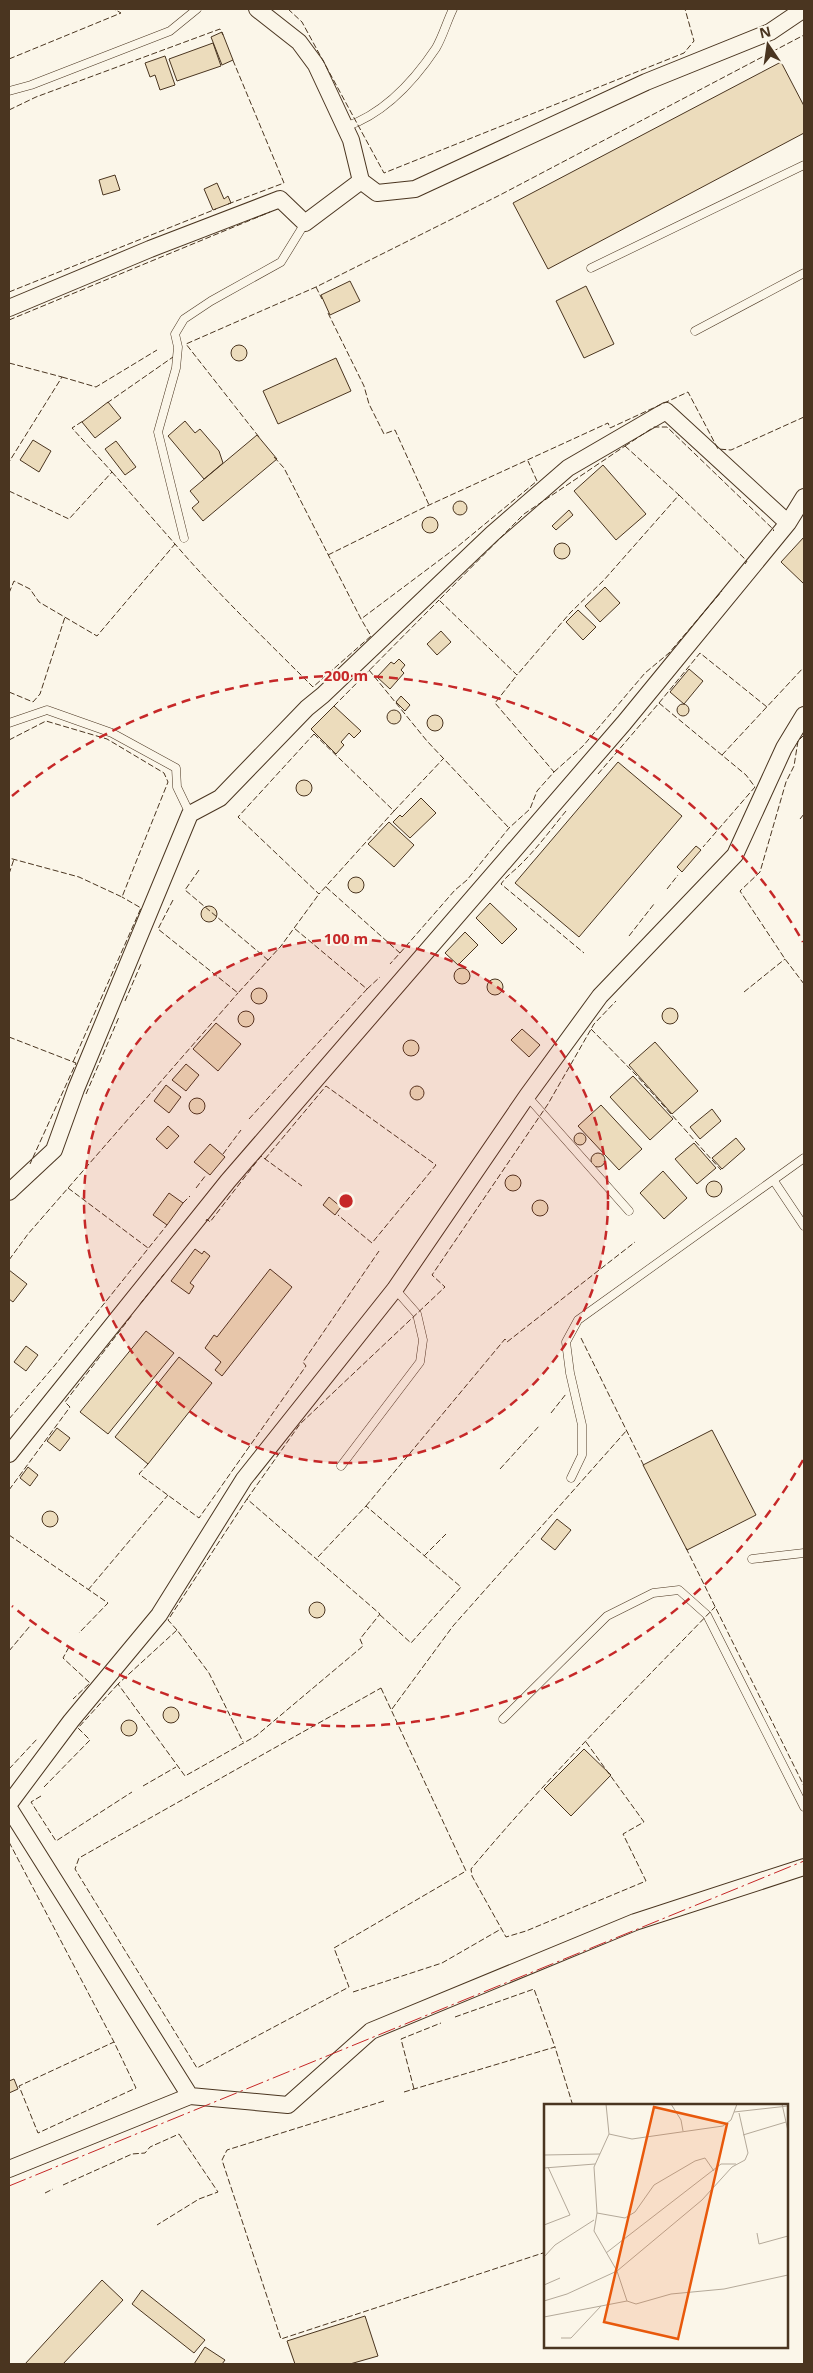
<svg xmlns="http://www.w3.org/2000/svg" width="813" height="2373" font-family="'Noto Sans',sans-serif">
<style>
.building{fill:#ecdcbc;stroke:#4a3520}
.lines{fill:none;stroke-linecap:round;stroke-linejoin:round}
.service-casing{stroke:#4a3520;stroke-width:9}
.minor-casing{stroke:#4a3520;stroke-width:18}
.service{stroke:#fbf6e9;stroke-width:8}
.minor{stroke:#fbf6e9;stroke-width:16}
.fence{stroke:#4a3520;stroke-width:1;stroke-dasharray:6 2.5;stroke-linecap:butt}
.power{stroke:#c62828;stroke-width:1;stroke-dasharray:18 4 2.5 4;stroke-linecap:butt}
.ring{fill:none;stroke:#c62828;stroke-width:2.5;stroke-dasharray:9 6}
.inset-road{fill:none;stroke:#b4a999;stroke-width:1}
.view{fill:#e8590c;fill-opacity:0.15;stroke:#e8590c;stroke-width:2.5}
.inset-edge{fill:none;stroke:#4a3520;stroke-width:2.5}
.centre{fill:#c62828;stroke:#fbf6e9;stroke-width:2.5}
.ring-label{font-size:15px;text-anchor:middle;font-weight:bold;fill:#c62828;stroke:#fbf6e9;stroke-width:4;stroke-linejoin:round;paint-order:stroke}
</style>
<rect width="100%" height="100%" fill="#fbf6e9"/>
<!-- building -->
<path class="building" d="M222 32 233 60 222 65 211 37Z
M213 43 221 66 177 81 169 59Z
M165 56 175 85 160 90 155 75 150 77 145 63Z
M781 62 804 106V133L548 269 513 203Z
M115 175 120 190 103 195 99 180Z
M217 183 224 199 228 196 231 203 213 210 204 189Z
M350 281 360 301 330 315 321 295Z
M586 286 614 344 584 358 556 301Z
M231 353a8 8 0 1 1 16 0a8 8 0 1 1-16 0Z
M336 358 351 391 278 424 263 391Z
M108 402 121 418 95 438 82 422Z
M185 421 195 433 200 429 219 451 223 463 204 479 168 436Z
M257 435 277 459 203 521 192 508 199 502 190 491Z
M33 440 51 451 39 472 20 460Z
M116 441 136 467 125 475 105 449Z
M603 465 646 514 616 540 574 491Z
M453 508a7 7 0 1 1 14 0a7 7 0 1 1-14 0Z
M569 510 573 515 556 530 552 526Z
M422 525a8 8 0 1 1 16 0a8 8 0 1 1-16 0Z
M804 537V584L781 562Z
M554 551a8 8 0 1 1 16 0a8 8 0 1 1-16 0Z
M605 587 620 603 600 622 585 606Z
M578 610 596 627 583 640 566 622Z
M441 631 451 642 437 655 427 644Z
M399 659 405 665 401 670 404 673 390 689 377 677 391 662 394 664Z
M689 669 703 681 684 704 670 692Z
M401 696 410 705 405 711 396 702Z
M677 710a6 6 0 1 1 12 0a6 6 0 1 1-12 0Z
M334 706 361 731 354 738 349 733 341 742 344 745 336 754 311 729Z
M387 717a7 7 0 1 1 14 0a7 7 0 1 1-14 0Z
M427 723a8 8 0 1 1 16 0a8 8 0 1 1-16 0Z
M618 762 682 816 579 937 515 883Z
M296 788a8 8 0 1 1 16 0a8 8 0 1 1-16 0Z
M421 798 436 813 410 838 393 822 400 815 402 817Z
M389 822 414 845 394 867 368 844Z
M696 846 701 850 682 872 677 867Z
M348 885a8 8 0 1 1 16 0a8 8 0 1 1-16 0Z
M490 903 517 929 502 944 476 918Z
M201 914a8 8 0 1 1 16 0a8 8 0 1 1-16 0Z
M465 932 478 945 458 965 445 953Z
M454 976a8 8 0 1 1 16 0a8 8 0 1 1-16 0Z
M487 987a8 8 0 1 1 16 0a8 8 0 1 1-16 0Z
M251 996a8 8 0 1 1 16 0a8 8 0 1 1-16 0Z
M662 1016a8 8 0 1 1 16 0a8 8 0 1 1-16 0Z
M238 1019a8 8 0 1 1 16 0a8 8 0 1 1-16 0Z
M216 1023 241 1044 218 1071 193 1049Z
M522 1029 540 1045 529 1057 511 1040Z
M403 1048a8 8 0 1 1 16 0a8 8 0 1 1-16 0Z
M655 1042 698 1091 672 1114 629 1065Z
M186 1064 199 1075 186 1091 172 1080Z
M633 1076 673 1119 650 1140 610 1097Z
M166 1085 181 1097 169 1113 154 1101Z
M410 1093a7 7 0 1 1 14 0a7 7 0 1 1-14 0Z
M189 1106a8 8 0 1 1 16 0a8 8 0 1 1-16 0Z
M601 1105 642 1149 619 1170 578 1126Z
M712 1109 721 1121 700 1139 690 1127Z
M168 1126 179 1136 167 1149 156 1139Z
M574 1139a6 6 0 1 1 12 0a6 6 0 1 1-12 0Z
M736 1138 745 1149 722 1169 712 1158Z
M694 1143 716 1168 697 1184 675 1159Z
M210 1144 225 1157 210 1175 194 1162Z
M591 1160a7 7 0 1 1 14 0a7 7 0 1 1-14 0Z
M663 1171 687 1198 664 1219 640 1193Z
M505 1183a8 8 0 1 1 16 0a8 8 0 1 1-16 0Z
M706 1189a8 8 0 1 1 16 0a8 8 0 1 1-16 0Z
M169 1193 183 1203 167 1225 153 1215Z
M329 1197 341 1207 335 1215 323 1205Z
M532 1208a8 8 0 1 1 16 0a8 8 0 1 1-16 0Z
M195 1249 202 1254 204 1251 210 1256 190 1283 194 1286 189 1294 171 1281Z
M270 1269 292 1287 222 1376 215 1370 221 1362 205 1348 214 1335 217 1337Z
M9 1270 27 1284 13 1302 9 1299Z
M146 1331 174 1353 108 1434 80 1412Z
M26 1346 38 1355 26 1371 14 1362Z
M179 1357 212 1383 148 1464 115 1437Z
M57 1428 70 1438 60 1451 47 1441Z
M712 1430 756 1515 687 1550 643 1465Z
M28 1467 38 1475 30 1486 20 1478Z
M42 1519a8 8 0 1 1 16 0a8 8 0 1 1-16 0Z
M557 1519 571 1530 555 1550 541 1539Z
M309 1610a8 8 0 1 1 16 0a8 8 0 1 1-16 0Z
M163 1715a8 8 0 1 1 16 0a8 8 0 1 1-16 0Z
M121 1728a8 8 0 1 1 16 0a8 8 0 1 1-16 0Z
M584 1749 611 1775 571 1816 544 1789Z
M14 2079 18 2089 9 2093V2081Z
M102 2280 123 2300 63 2364H25Z
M142 2290 205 2340 194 2353 132 2304Z
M365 2316 378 2356 350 2364H295L287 2341Z
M205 2347 225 2360 222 2364H194Z"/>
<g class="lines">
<!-- service casing -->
<g class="service-casing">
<path id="service" d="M9 91 31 85 170 31 197 9
M345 127C384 114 414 81 436 48 443 36 447 21 453 9
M591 268 804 165
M695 331 804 273
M184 538 158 432 176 368 178 347 175 334 184 319 211 301 281 262 305 223
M9 723 47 710 112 733 176 768 177 787 190 814
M527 1096 629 1211
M774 1181 804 1226
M341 1466 420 1362 423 1340 417 1314 395 1289
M571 1478 582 1455V1425L570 1373 566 1342 578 1320 804 1158
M752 1559 804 1553
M503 1719 607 1616 653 1593 679 1590 707 1615 804 1807"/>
</g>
<!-- minor casing -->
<g class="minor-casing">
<path id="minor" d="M257 9 299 42 316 65 351 140 361 181 377 193 415 189 646 82 770 32 804 9
M9 308 150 249 280 199 305 223 361 181
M9 1192 54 1150 76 1089 190 814 220 798 307 708 323 695 492 534 568 468 666 411 788 523
M9 1454 228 1181 624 723 788 523 804 497
M9 1804 71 1721 159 1615 244 1479 395 1289 527 1096 600 996 735 855 784 748 804 715
M9 1808 190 2096
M9 2169 190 2096 288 2105 371 2031 635 1922 804 1867"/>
</g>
<!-- service -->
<use href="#service" class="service"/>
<!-- minor -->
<use href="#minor" class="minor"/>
<!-- fence -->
<path class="fence" d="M288 9 302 22 384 173 684 53 694 41 685 9
M9 59 121 13 114 9
M9 110 36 97 220 29 223 35
M228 204 284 183 232 58
M316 287 322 299
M9 292 216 209
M328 313 364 386 369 404 384 434 395 430 429 505
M9 320 270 212
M9 363 62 377 9 462
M62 377 96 387 157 350
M107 403 173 357
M259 437 186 344 316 287 500 195 804 35
M625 446 679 495 604 580 570 613 517 675 439 600 524 514Z
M625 446 654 427H667L774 530 773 531
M274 457 284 468 361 619 457 547 537 481 528 461
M112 472C133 496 154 520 175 544 218 594 266 640 313 687L371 636 361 619
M9 491 69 519 112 472 72 428 83 421
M679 495 747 561 745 564
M328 555 427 506 608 423 610 428 688 392 718 449 731 450 804 417
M9 593 14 581 30 589 39 602 97 636 175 544
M369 670 427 741 509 828
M9 692 33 702 40 694 65 617
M659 703 700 653 767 707
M334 706 439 600
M314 734 394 811 319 894 238 817Z
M804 735 798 741 794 766 786 782 760 872 740 891 785 959 804 984
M9 740 46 721 107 739 164 773 168 782 122 897 79 877 9 858
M722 755 804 667
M554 772 583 746 645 673 669 653 722 591
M598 774 659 703 746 775 755 787 703 847
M394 811 443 759
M566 811C552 828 539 846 523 862 516 870 507 875 501 884L584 953
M800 819 804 814
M199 870 185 890 268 960
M9 874 14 859
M326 887 400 953 390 964
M667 889 678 875
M173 900 158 929 238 993 281 946 319 894
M629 936 654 904
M400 953 455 890 467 880 509 828 530 809 537 791 554 772 495 703 517 675
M367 989 380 977
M744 992 785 959
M125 1001 141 964
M591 1029 637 1076 721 1170
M9 1037 76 1063 30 1164
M73 1062 141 908 122 897
M86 1094 119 1017
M249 1119 367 989 294 928
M223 1154 241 1130
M265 1159 326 1086 436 1165 372 1243 338 1215
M68 1188 148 1248
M196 1188 206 1175
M183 1203 190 1196
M206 1221 207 1219 210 1222 261 1156 302 1186
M9 1260 28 1234 238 993
M140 1304 164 1274
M581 1338 644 1466
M551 1413 566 1394
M9 1419 55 1365 167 1225
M148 1464 139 1474 199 1518 306 1366 303 1362 379 1251
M500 1469 540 1425
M9 1490 70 1407 65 1402 132 1315
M247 1499 300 1424 445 1287 432 1275 548 1104 594 1024 616 1001
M366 1506 505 1339 507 1342 635 1242
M9 1535 108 1603 79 1633
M686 1548 804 1786
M424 1556 446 1534
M318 1557 366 1506 461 1587 411 1643 379 1614
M88 1590 168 1495
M177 1630 168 1620 247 1499 380 1614 360 1639 363 1646 256 1736 185 1776 118 1684 177 1630 209 1673 243 1742
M69 1647 63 1658 90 1683 73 1699
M9 1651 30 1626
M381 1688 466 1871 334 1948 349 1987 197 2068 75 1869 79 1858Z
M392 1709 453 1626 627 1430
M586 1742 644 1822 623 1834 646 1881 526 1931 506 1937 472 1876 471 1869C547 1778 632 1693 715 1607
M9 1769 38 1738
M143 1786 176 1767
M44 1787 90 1740 78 1728 118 1684
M41 1796 31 1802 56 1841 132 1792
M9 1842 114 2042 136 2088 38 2133 19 2086 114 2042
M353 1992 442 1963 501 1929
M455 2017 534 1989 555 2047
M414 2089 401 2039 441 2023
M404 2092 555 2047 573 2106
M384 2101 227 2150 222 2160 281 2339 546 2252
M63 2185 132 2154 145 2153 150 2147 179 2134 218 2192 199 2199 157 2225
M45 2193 53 2189"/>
<!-- power -->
<path class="power" d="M9 2186 804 1861"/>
</g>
<!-- distance rings -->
<circle cx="346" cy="1201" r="262" fill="#c62828" fill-opacity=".12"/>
<g class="ring">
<circle cx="346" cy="1201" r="262"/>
<path d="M803 1460A525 525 0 0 1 12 1606M12 796A525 525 0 0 1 803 942"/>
</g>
<!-- overview -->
<g transform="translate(544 2104)">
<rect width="244" height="244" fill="#fbf6e9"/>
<path class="inset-road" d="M62 0 65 30 50 63 53 109 50 127 73 167 83 197M127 0 137 16 139 27M238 0 244 27M190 8 244 2M65 30 88 35 179 22 187 16 193 0M199 31 242 18M0 51 56 50M0 64 51 60M53 109 81 114 91 108 110 81 151 57 161 54 170 67M0 121 26 111 4 63M213 129 215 140 244 132M62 149 177 60H192M0 153 11 141 50 116M0 181 16 174M0 197 23 190 73 167 158 96 188 63 201 56 204 49 195 9M0 213 83 197 92 200 127 190 180 185 244 171M17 234H27L57 202"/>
<path class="view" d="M110 3 183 20 134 235 60 218Z"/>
<rect width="244" height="244" class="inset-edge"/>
</g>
<circle cx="346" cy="1201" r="8" class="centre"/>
<g class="ring-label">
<text x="346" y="681">200 m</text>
<text x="346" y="944">100 m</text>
</g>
<!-- border -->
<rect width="813" height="2373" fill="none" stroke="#4a3520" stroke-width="20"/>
<!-- north arrow -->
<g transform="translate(768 45) rotate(347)" stroke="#fbf6e9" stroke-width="4" paint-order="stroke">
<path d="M0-4L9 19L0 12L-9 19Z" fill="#4a3520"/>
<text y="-8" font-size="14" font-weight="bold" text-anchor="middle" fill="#4a3520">N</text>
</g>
</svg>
